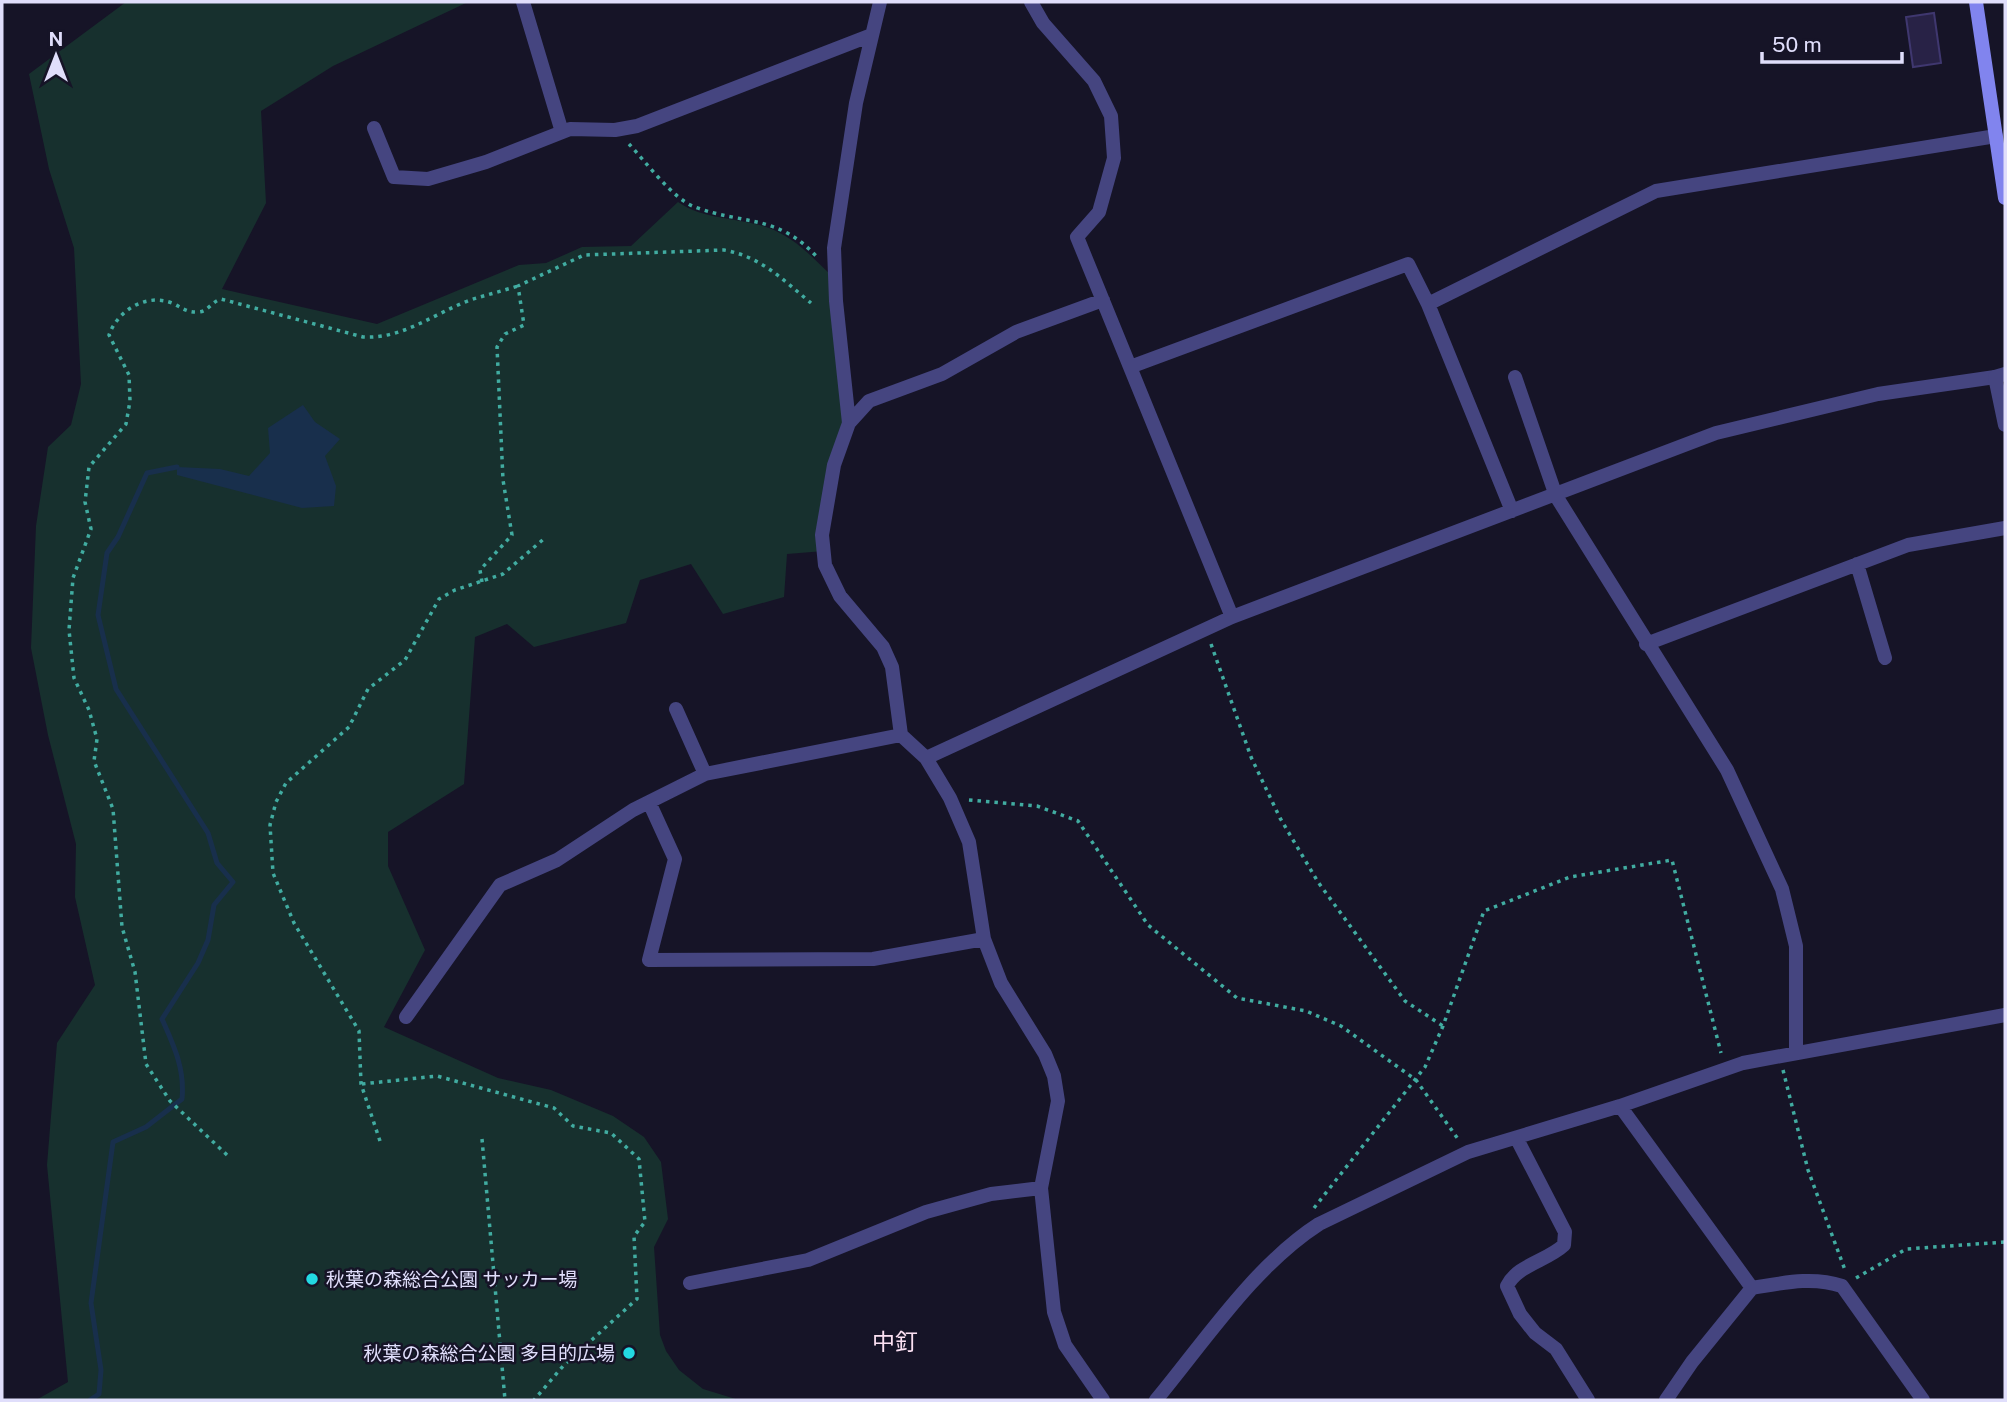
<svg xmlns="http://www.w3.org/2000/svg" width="2007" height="1402" font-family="'Public Sans','Noto Sans JP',sans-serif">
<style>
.green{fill:#17302e}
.water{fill:#182f4c}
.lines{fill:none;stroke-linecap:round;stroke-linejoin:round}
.stream{stroke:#182f4c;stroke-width:5}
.building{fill:#282246;stroke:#3f376f;stroke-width:2}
.path{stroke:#41aca1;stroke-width:3.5;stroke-dasharray:3.5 5;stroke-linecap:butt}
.minor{stroke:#454580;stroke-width:14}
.tertiary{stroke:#454580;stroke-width:14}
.secondary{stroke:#8184ee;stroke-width:14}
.poi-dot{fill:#23d8e2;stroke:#161427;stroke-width:2.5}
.labels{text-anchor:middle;stroke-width:5;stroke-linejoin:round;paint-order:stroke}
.poi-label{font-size:19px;fill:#e0defb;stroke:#161427;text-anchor:start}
.quarter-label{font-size:23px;fill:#fbe0f2;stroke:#161427}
</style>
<rect width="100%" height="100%" fill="#161427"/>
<!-- green -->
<path class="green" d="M126 2H468L333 66 261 111 266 203 222 289 377 324 519 265 546 263 582 247 631 246 678 202C704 220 736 217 766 227 794 236 814 259 835 279L847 407 824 551 787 554 784 597 723 614 691 564 640 580 626 623 534 647 507 624 475 637 464 784 388 832V866L425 950 384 1027 498 1078 551 1090 613 1116 644 1137 661 1162 668 1219 654 1247 660 1335 666 1351 679 1370 703 1389 739 1400H36L68 1382 47 1165 57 1043 95 985 75 897 76 844 48 735 31 648 36 526 48 447 71 425 81 384 74 248 49 169 29 74Z"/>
<!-- water -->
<path class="water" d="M303 405 315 422 340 439 325 456 336 486 334 506 302 508 177 475V467L220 469 249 476 270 453 268 428Z"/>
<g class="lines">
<!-- stream -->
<path class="stream" d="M90 1400 99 1394 101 1370 91 1303 113 1142 146 1127 182 1099C185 1069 174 1046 162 1019L198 963 208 940 214 905 233 882 217 863 208 833 116 689 98 615 107 553 118 537 147 473 177 467"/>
</g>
<!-- building -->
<path class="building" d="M1934 13 1941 63 1913 67 1906 17Z"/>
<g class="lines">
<!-- path -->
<path class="path" d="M629 144C645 161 674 200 695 207 743 225 778 214 817 257
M482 582 480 570 512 535 503 480 497 347 505 334 524 325 518 286 584 255 724 250C762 257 783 280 811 303
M1211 644 1251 757 1280 818 1318 882 1405 1001 1443 1026
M969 800 1037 806 1078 821 1148 925 1237 998 1306 1011 1341 1026 1416 1080 1458 1139
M1783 1070 1808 1170 1845 1270
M362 1084 437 1076 554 1108 573 1126 611 1133 639 1159 645 1222 634 1236 637 1299 564 1365 534 1400
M482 1139 505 1400
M380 1141 361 1084 359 1031 294 923 273 873 270 825 276 802 286 783 349 727 368 689 405 660 439 599 455 590 503 574 546 537
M227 1155 170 1101 146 1064 135 972 122 927 113 809 94 761 97 739 89 710 74 678 69 630 73 578 91 529 85 502 89 467 126 424 130 401 129 375 109 335C118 310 146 293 172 303 181 307 187 313 198 312 208 312 211 302 221 299L363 337C403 339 433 314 470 300 486 295 502 291 518 286
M1314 1208 1425 1067 1443 1026 1484 911 1570 877 1672 860 1721 1053
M1856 1278 1906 1249 2005 1242"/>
<!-- minor -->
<path class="minor" d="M523 2 562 132
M880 2 856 103 834 248 836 301 849 423 834 465 822 535 825 565 840 596 883 647 892 667 901 735 926 758 950 798 969 842 984 939 1001 983 1045 1054 1054 1076 1058 1101 1041 1188 1054 1312 1065 1345 1103 1400
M1031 2 1043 23 1094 81 1111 116 1114 158 1099 212 1077 237 1232 617
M374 128 394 177 428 179 486 162 570 129 615 130 637 126 869 36
M1428 304 1656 191 1996 136
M1130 367 1408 264 1428 304 1512 511
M1515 377 1556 496 1727 770 1782 889 1796 946V1053
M849 423 869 401 942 374 1016 332 1103 300
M1857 564 1885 658
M1646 644 1908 545 2005 528
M676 709 705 774
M926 758 1232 617 1716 433 1878 394 1995 377
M649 802 675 859 649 960 873 959 984 939
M406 1017 500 885 557 860 633 810 705 774 901 735
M1620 1106 1752 1288 1692 1362 1666 1400
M1517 1139 1565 1232 1564 1245C1547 1261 1517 1265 1507 1286L1520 1314 1535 1333 1556 1349 1588 1400
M690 1283 808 1260 926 1212 991 1194 1041 1188
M1752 1288C1783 1283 1812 1276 1842 1286L1923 1400
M1156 1400C1205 1341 1254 1266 1319 1224L1468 1152 1620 1106 1743 1063 2005 1015"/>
<!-- tertiary -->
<path class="tertiary" d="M2005 374 1995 377 2005 425"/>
<!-- secondary -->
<path class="secondary" d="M1976 2 2005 198"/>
</g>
<!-- markers -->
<g class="poi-dot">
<circle cx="312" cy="1279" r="7"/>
<circle cx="629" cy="1353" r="7"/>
</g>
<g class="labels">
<!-- poi labels -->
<g class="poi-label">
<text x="326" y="1286">秋葉の森総合公園 サッカー場</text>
<text x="615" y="1360" text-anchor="end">秋葉の森総合公園 多目的広場</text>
</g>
<!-- quarter labels -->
<g class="quarter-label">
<text x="895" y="1350">中釘</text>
</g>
</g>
<!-- border -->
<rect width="2007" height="1402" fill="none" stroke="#e0defb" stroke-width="7"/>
<!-- north arrow -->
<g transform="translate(56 56)" stroke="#161427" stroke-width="5" paint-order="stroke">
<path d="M0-5L12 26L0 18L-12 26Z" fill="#e0defb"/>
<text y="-10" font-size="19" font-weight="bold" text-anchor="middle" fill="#e0defb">N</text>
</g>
<!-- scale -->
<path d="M1762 52v10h140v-10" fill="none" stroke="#e0defb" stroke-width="3.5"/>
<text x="1772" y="52" font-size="21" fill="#e0defb" stroke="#161427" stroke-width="5" paint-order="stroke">50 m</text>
</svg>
